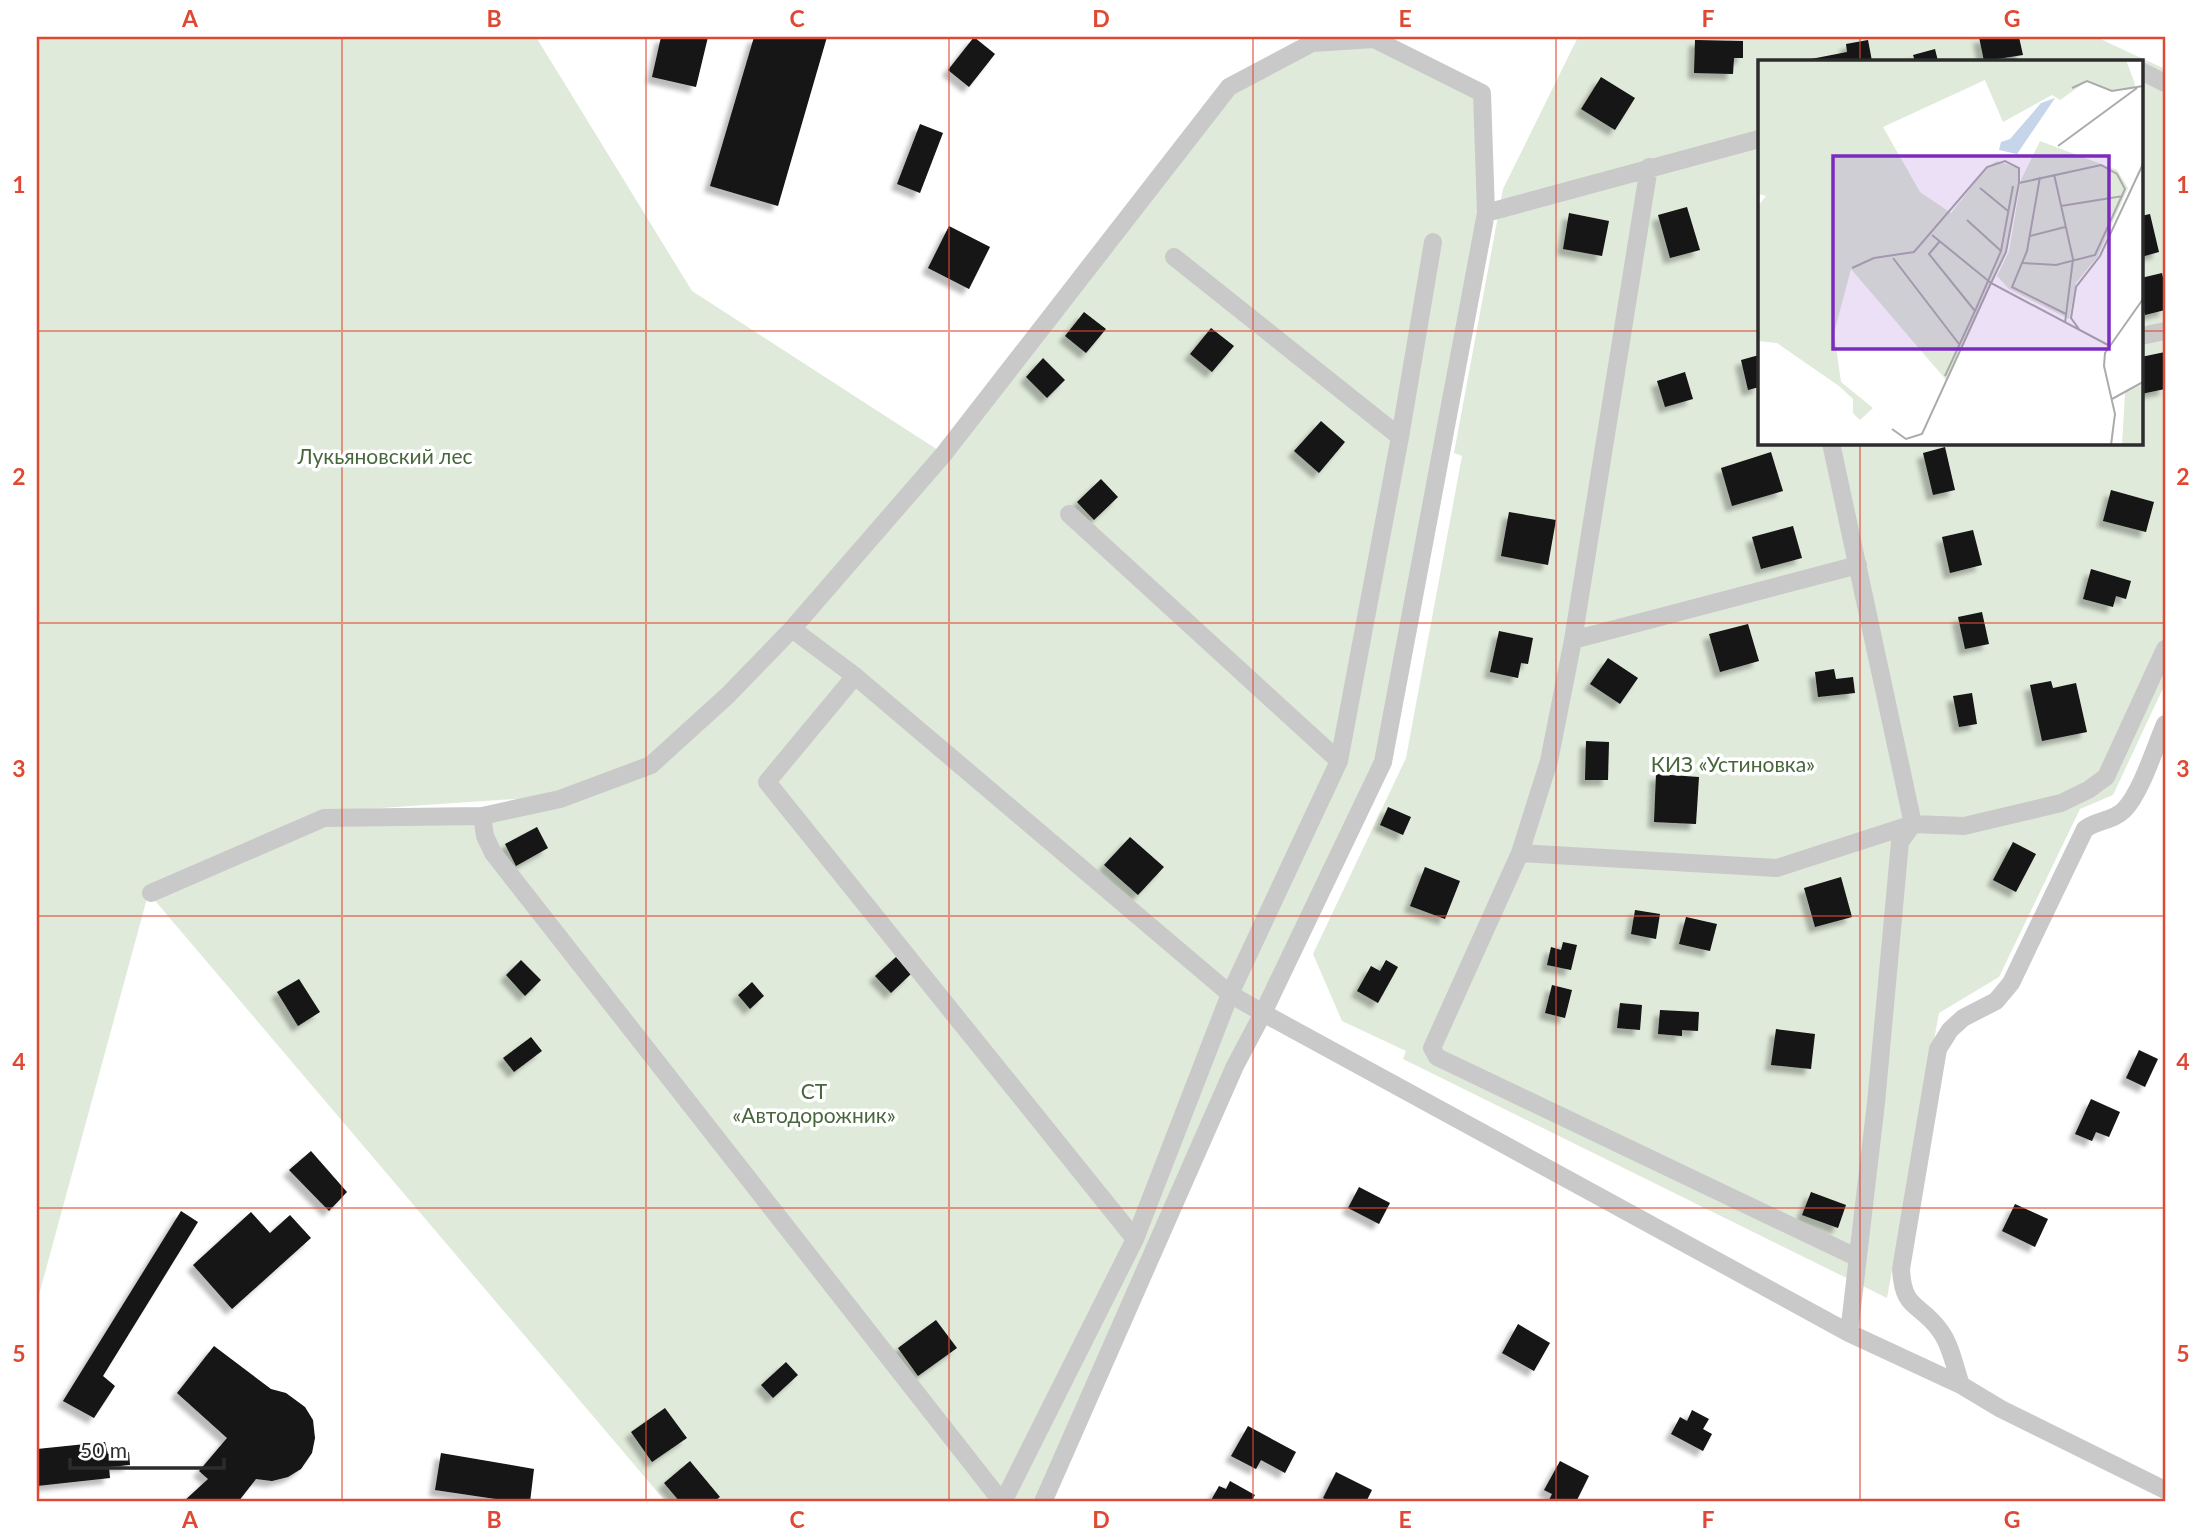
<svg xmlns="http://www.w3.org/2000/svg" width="2202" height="1539" font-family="Lato,sans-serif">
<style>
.green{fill:#dfeada;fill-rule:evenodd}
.building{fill:#131313;filter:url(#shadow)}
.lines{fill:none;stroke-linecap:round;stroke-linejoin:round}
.street{stroke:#c9c9c9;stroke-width:18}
.grid{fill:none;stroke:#df4833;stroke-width:2;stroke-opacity:0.55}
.labels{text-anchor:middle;stroke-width:7;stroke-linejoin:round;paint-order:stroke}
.park-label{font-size:21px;fill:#47663c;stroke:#fff}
.inset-road{fill:none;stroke:#ababab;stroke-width:2}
.view{fill:#7b2cbf;fill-opacity:0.15;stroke:#7b2cbf;stroke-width:3.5}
.inset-edge{fill:none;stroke:#2c2c2c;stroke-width:3.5}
.neatline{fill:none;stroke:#df4833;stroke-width:2.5}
.grid-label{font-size:23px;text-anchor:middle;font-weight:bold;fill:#df4833}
</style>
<defs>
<filter id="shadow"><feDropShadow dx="-6" dy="6" stdDeviation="2" flood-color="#0004"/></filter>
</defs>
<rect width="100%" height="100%" fill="#fff"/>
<!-- green -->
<path class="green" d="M37 37H536L692 291 941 452 765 652 649 763 559 796 322 812 149 891 37 1302Z
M1578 37H2096L2165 69V684L2113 795 2080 809 1999 977 1939 1013 1887 1298 1403 1059 1406 1051 1342 1021 1313 954 1406 758 1462 456 1454 453 1503 189ZM1759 61H2141V443H1759Z
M1374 39 1482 93 1486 199 1383 762 1043 1502H666L151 896 327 826 483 822 653 769 795 630 1229 87 1312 43Z"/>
<!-- building -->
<path class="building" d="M661 37H708L696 87 652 77Z
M754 37H827L778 206 710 186Z
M974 37 995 54 969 87 948 70Z
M1979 37H2019L2023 55 1984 61Z
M1695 40 1743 41V58H1734L1733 74 1694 73Z
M1868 40 1872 61H1812L1811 59 1847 52 1846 44Z
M1935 49 1938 61H1915L1913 55Z
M1601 77 1635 98 1615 130 1581 109Z
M920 124 943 133 920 193 897 184Z
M1687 207 1700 250 1670 258 1658 215Z
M1569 213 1609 221 1602 256 1563 249Z
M2150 214 2159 252 2141 257V216Z
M949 226 990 247 969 289 928 268Z
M2162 273 2165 286V310L2145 315 2141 297V278Z
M1084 312 1106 329 1086 353 1065 336Z
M1211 328 1234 346 1212 372 1190 354Z
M2165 352V389L2141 394V357Z
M1759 355V387L1748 390 1741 360Z
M1043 358 1065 380 1047 398 1026 377Z
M1685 372 1693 399 1665 407 1657 381Z
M1321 421 1345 442 1319 473 1294 451Z
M1945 447 1955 490 1933 495 1923 453Z
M1771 452 1783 491 1732 506 1721 468Z
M1101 479 1118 497 1094 520 1077 502Z
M2111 490 2154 502 2146 532 2103 521Z
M1509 512 1556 520 1548 565 1501 556Z
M1793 526 1802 558 1761 569 1752 537Z
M1973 530 1982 565 1950 573 1942 537Z
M2091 569 2131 581 2126 599 2116 596 2113 607 2083 599Z
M1982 612 1989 644 1965 649 1958 617Z
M1748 624 1759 661 1720 672 1709 634Z
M1499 631 1533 638 1528 664 1521 663 1518 678 1490 672Z
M1608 658 1638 678 1620 704 1590 684Z
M1834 669 1836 679 1853 677 1855 693 1818 697 1815 672Z
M2051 681 2053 688 2076 683 2087 732 2042 741 2030 685Z
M1972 693 1977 724 1959 727 1953 696Z
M1586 741 1609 742 1608 780H1585Z
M1656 774 1699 777 1696 824 1654 822Z
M1388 807 1411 817 1403 835 1380 825Z
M537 827 548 848 516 866 505 844Z
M1130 837 1164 867 1138 895 1104 865Z
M2013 842 2036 854 2016 892 1993 880Z
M1425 867 1460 881 1445 919 1410 906Z
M1841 877 1852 917 1815 927 1804 888Z
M1635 910 1660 914 1656 939 1631 934Z
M1686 917 1717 924 1710 951 1679 944Z
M1563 942 1577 945 1571 970 1547 965 1551 947 1561 950Z
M896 957 911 974 891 993 875 976Z
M521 960 541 980 525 996 506 975Z
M1386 960 1398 967 1378 1003 1357 991 1371 966 1380 971Z
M299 979 320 1012 298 1026 277 992Z
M752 982 764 996 750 1009 738 995Z
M1552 985 1572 990 1565 1018 1545 1013Z
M1620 1003 1642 1005 1640 1030 1617 1028Z
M1660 1010 1699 1012 1698 1031 1682 1030V1036L1658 1034Z
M1776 1029 1815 1034 1811 1069 1771 1065Z
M531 1037 542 1051 514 1072 503 1058Z
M2139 1050 2158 1059 2145 1087 2126 1078Z
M2091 1099 2120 1112 2109 1137 2096 1132 2092 1141 2075 1134Z
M311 1151 347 1192 329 1211 289 1170Z
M1359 1187 1390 1203 1379 1224 1348 1208Z
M1811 1192 1846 1205 1838 1228 1802 1215Z
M2015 1204 2048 1219 2035 1247 2002 1231Z
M181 1211 198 1222 103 1376 115 1386 94 1418 63 1401Z
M251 1212 270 1233 290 1215 311 1238 232 1309 193 1265Z
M936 1320 957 1348 918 1376 898 1348Z
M1518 1324 1550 1343 1534 1371 1502 1353Z
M214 1346 271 1389 286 1393 305 1407 313 1420 315 1438 312 1453 301 1469 288 1477 272 1481 256 1479 238 1502H183L208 1479 199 1471 227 1438 177 1393Z
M786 1362 798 1375 773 1398 761 1385Z
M665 1408 687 1438 652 1462 631 1432Z
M1692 1410 1709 1419 1703 1429 1712 1434 1703 1451 1671 1434 1680 1417 1687 1421Z
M1248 1426 1296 1452 1285 1473 1261 1460 1256 1469 1231 1456Z
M105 1442 108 1454 129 1452 130 1465 109 1467 110 1478 37 1486V1449Z
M441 1453 534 1469 530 1502H516L435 1490Z
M690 1461 720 1497 713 1502H680L664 1483Z
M1560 1461 1589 1476 1576 1502H1554L1549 1500 1552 1494 1544 1490Z
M1336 1472 1372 1490 1366 1502H1331L1323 1498Z
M1230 1481 1255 1495 1251 1502H1210L1219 1486 1226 1489Z"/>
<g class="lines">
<!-- street -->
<path class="street" d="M2141 71 2165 83
M1649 167 1573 640 1549 761 1520 853 1432 1048 1437 1057 1858 1258
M1486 213 1759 139
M1174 257 1400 437
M2141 336 2165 331
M1831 443 1913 824 1900 842 1876 1103 1849 1333
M1069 514 1339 761
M792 629 855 676 1230 994 1263 1013 1235 1066 1043 1502
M1573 640 1858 565
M855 676 767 782 1135 1239 1003 1502
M482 816 485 836 493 853 1002 1502
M1520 853 1777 868 1913 824 1964 826 2061 803 2088 790 2106 777 2165 649
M151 893 324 818 482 816 560 799 651 765 728 695 792 629 943 455 1229 87 1312 43 1374 39 1482 93 1486 213 1383 762 1263 1013 1849 1333 1961 1385 2001 1409 2165 1490
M1135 1239 1230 994 1339 761 1400 437 1433 242
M1961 1385C1955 1368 1951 1346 1941 1332 1921 1302 1903 1312 1901 1269L1938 1049 1950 1030 1963 1018 1996 1001 2011 983 2085 829C2097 820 2113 821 2124 810 2141 793 2155 747 2165 724"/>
</g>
<!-- grid -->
<path class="grid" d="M342 37V1502M646 37V1502M949 37V1502M1253 37V1502M1556 37V1502M1860 37V61M37 331H1759M2141 331H2165M1860 443V1502M37 623H2165M37 916H2165M37 1208H2165"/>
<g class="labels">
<!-- park labels -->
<g class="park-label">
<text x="385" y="464">Лукьяновский лес</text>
<text x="1733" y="772">КИЗ «Устиновка»</text>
<text x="814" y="1099">СТ<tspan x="814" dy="24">«Автодорожник»</tspan></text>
</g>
</g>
<!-- overview -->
<g transform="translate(1758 60)">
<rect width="385" height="385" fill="#fff"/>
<path d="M0 0H368L377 24 375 29 354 31 329 21 302 40 294 35 245 62 227 20 125 67 162 132 193 153 229 107 239 101 261 108V123L248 192 189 321 93 209 76 273 83 322 115 348 102 360 95 353V339L81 326 19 283 0 281V146L8 136 0 134ZM282 81 359 110 370 128 340 196 318 223 311 259 251 229 239 216 251 191 263 120ZM385 324V385H364L367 333Z" fill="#dfeada"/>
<path d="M297 38 259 94 241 90 243 82 252 79 283 43Z" fill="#c6d5e9"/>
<path class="inset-road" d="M314 28 329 21 354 31 385 26M300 86 379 28M296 114 315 199 307 263M282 117 269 191 254 227 308 254M261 123 343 105 359 114 367 129 337 195 298 205 265 203M222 128 250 151M303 146 365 136M209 160 243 191M272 176 307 167M182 181 171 194 217 251 187 316M135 198 201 284M94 208 116 198 156 192 229 107 247 101 261 108V123L248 192 233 223 350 285M217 251 243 191 255 126M321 269 313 258 318 227 342 196 385 104M354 339 385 322M134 369 148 379 164 374 233 223 174 175M353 385 357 354 346 306 347 293 385 239"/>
<path class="view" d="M75 96H351V289H75Z"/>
<rect width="385" height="385" class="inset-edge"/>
</g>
<!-- border -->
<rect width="2202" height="1539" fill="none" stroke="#ffffff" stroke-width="77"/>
<!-- scale -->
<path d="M70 1458v10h154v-10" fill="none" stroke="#2c2c2c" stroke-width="3.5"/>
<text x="80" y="1458" font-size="21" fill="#2c2c2c" stroke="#ffffff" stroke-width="5" paint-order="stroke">50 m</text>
<rect x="38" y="38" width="2126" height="1462" class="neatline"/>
<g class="grid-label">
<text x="190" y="27">A</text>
<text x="494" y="27">B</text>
<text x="797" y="27">C</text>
<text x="1101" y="27">D</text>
<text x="1405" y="27">E</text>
<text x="1708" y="27">F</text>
<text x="2012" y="27">G</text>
<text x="19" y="193">1</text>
<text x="2183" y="193">1</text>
<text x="19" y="485">2</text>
<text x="2183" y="485">2</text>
<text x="19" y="777">3</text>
<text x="2183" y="777">3</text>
<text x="19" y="1070">4</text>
<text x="2183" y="1070">4</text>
<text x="19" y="1362">5</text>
<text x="2183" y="1362">5</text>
<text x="190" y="1528">A</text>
<text x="494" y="1528">B</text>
<text x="797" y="1528">C</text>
<text x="1101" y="1528">D</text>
<text x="1405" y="1528">E</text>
<text x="1708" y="1528">F</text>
<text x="2012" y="1528">G</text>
</g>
</svg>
